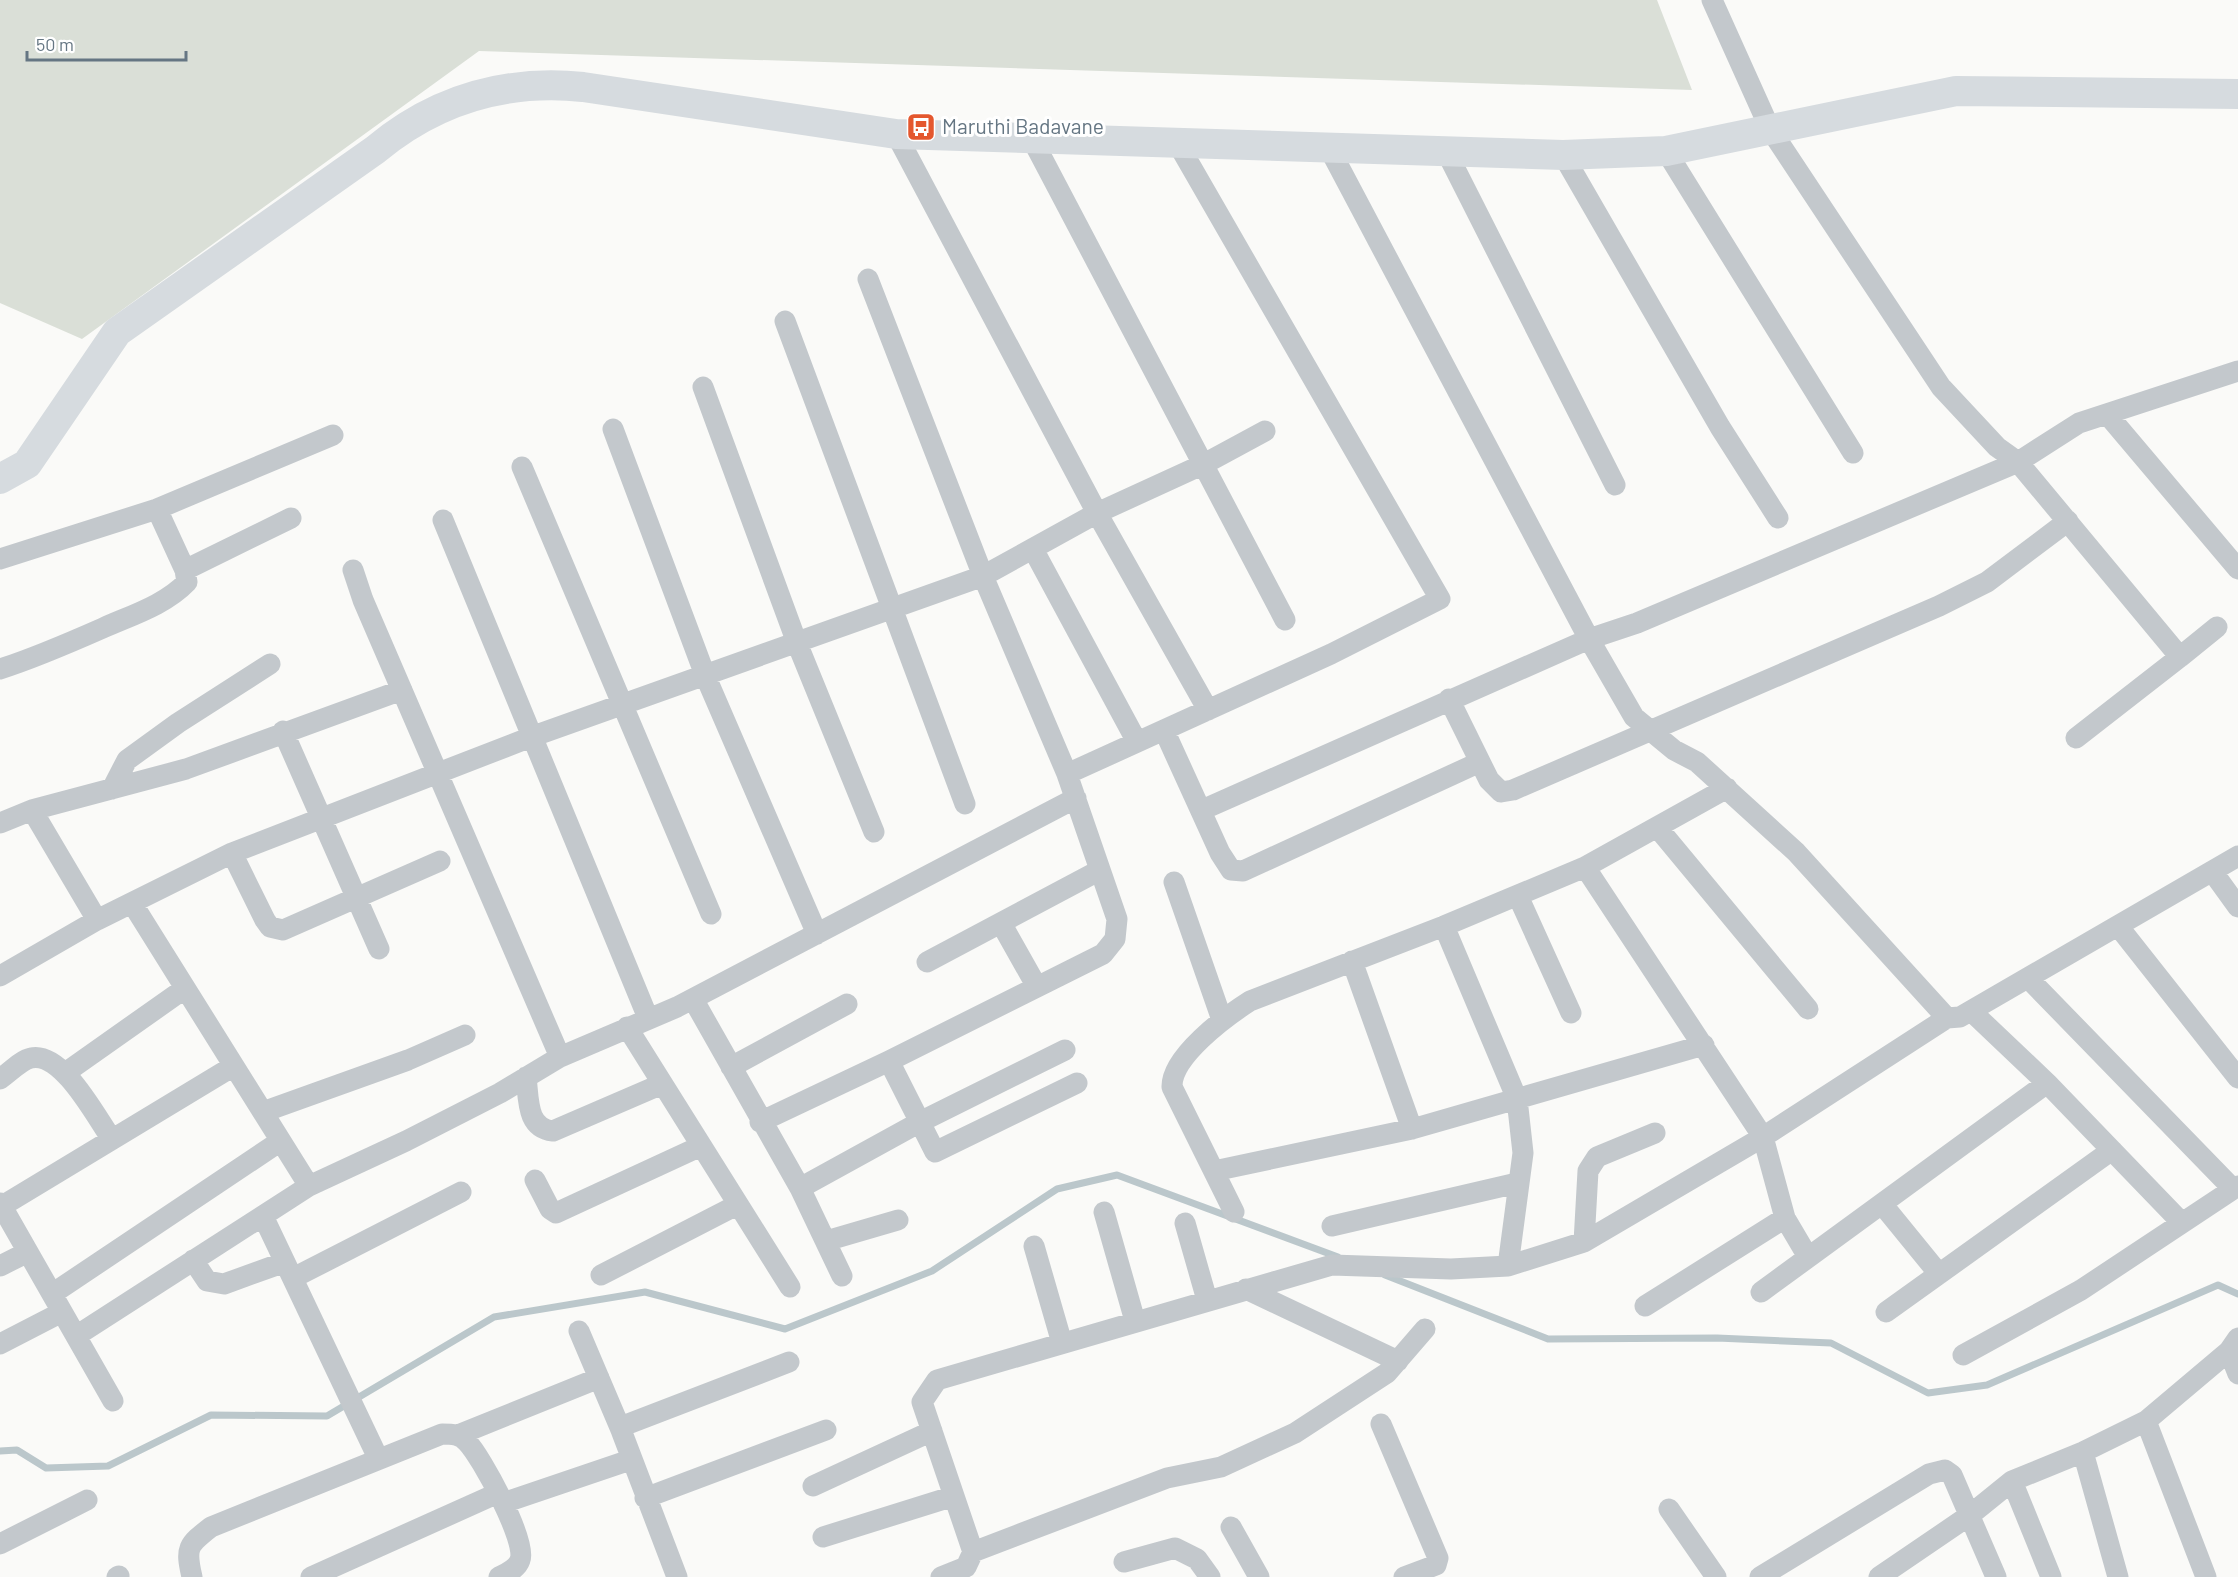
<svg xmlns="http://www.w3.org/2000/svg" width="2238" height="1577" font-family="Barlow,sans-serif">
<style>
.green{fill:#dadfd7}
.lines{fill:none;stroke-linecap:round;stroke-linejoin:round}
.stream{stroke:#bbc7cb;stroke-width:7}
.street{stroke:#c3c8cc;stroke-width:21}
.secondary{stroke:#d6dbdf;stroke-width:30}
.labels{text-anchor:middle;stroke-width:6;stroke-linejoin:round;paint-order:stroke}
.poi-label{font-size:21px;fill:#657683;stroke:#fff;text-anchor:start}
</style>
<rect width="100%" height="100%" fill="#fafaf8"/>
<!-- green -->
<path class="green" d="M0 0H1657L1692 90 479 51 82 339 0 303Z"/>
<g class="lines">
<!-- stream -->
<path class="stream" d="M1385 1275 1548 1339 1717 1338 1831 1343 1928 1393 1987 1385 2218 1285 2238 1294
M0 1451 17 1450 46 1468 108 1466 211 1415 327 1416 494 1317 645 1292 785 1329 932 1271 1057 1189 1117 1175 1338 1257"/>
<!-- street -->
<path class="street" d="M1712 0 1770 129 1941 387 1997 447 2018 462 2180 657 2076 738
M896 134 1097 513 1208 710
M1032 139 1285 620
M1329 148 1589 639 1634 717 1674 750 1697 762 1796 852 1947 1018 1960 1017 2238 856
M1446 151 1615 485
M1666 151 1853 453
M1563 155 1720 427 1778 518
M785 321 965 804
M703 387 797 643 874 832
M2107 414 2238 569
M613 429 705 675 817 934
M522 467 711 914
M443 520 648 1018
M1033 549 1137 742
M0 559 157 509 333 435
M185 570 291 518
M353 570 363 600 560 1057
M2180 657 2217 627
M0 669C35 658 69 643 103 628 132 615 165 605 187 582L185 570 157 509
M1449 699 1489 780 1501 792 1513 790 1939 606 1987 582 2068 521
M1164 730 1220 853 1231 870 1243 871 1480 762
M283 731 379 949
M1067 774 1331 654 1440 599 1178 144
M112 789 127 760 178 723 270 664
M32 810 97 920
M1202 810 1589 639 1637 623 2018 462 2079 423 2238 371
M0 823 32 810 186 769 402 690
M1657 827 1808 1009
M232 853 265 920 270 927 283 930 440 861
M1585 867 1763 1137 1785 1218 1808 1257
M2212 871 2238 907
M1174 882 1222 1020
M1518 896 1571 1013
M132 903 309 1186
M1001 923 1037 987
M1444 926 1517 1099 1523 1153 1508 1266
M2118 926 2238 1078
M1352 961 1412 1129
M927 962 1100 870
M0 976 97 920 232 853 531 737 983 576 1097 513 1204 464 1265 431
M2028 978 2233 1189
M693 999 800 1188 842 1276
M1971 1011 2047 1083 2182 1223
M627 1027 790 1287
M889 1061 935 1152 1077 1083
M731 1067 847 1004
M65 1073 184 989
M526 1077C529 1099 526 1128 553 1131L662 1084
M0 1079C9 1073 21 1060 31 1058 62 1051 96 1117 111 1138
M263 1112 408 1060 465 1035
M760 1122 889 1061 1103 954 1115 939 1117 919 1067 774 983 576 868 279
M1214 1171 1412 1129 1704 1045
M535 1180 550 1209 556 1213 701 1146
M800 1188 920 1122 1065 1050
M0 1203 113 1401
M1882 1204 1939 1274
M2 1206 232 1067
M1104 1212 1135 1321
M1234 1212 1172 1087C1171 1057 1225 1017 1250 1001L1444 926 1585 867 1727 788
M263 1216 378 1458
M1185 1223 1207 1300
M1332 1226 1517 1183
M826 1241 898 1220
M1584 1242 1588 1171 1597 1157 1655 1133
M1034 1246 1062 1343
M193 1260 207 1281 224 1284 285 1262
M0 1266 28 1252
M601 1275 737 1205
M293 1278 461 1192
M1246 1289 1398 1361
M1761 1292 2047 1083
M52 1294 279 1142
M1645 1306 1785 1218
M1886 1312 2112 1150
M579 1331 621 1430 677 1577
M76 1336 309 1186 406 1141 500 1093 560 1057 677 1007 1076 798
M0 1344 62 1312
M2229 1351 2238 1374
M1963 1355 2081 1290 2238 1186
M2146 1421 2206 1577
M1381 1424 1438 1558 1436 1565 1404 1577
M621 1430 628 1424 789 1362
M458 1435 599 1378
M2083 1452 2118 1577
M2012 1481 2051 1577
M813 1486 932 1431
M645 1498 826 1430
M503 1503 630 1460
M1669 1509 1716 1577
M1231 1527 1259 1577
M823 1537 954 1496
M0 1544 87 1500
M973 1552 1167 1478 1221 1467 1295 1433 1387 1373 1425 1329
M1124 1562 1175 1548 1197 1559 1210 1577
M117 1577 119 1576
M192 1577C185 1547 188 1545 211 1527L442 1434C452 1434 460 1434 467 1442 481 1456 528 1543 520 1560 517 1569 507 1573 499 1577
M311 1577 498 1493
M941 1577 966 1567 973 1552 922 1402 937 1380 1332 1265 1451 1269 1508 1266 1584 1242 1763 1137 1947 1018
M1760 1577 1929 1474 1945 1470 1952 1475 1996 1577
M1879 1577 1970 1515 2012 1481 2083 1452 2146 1421 2229 1351 2238 1338"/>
<!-- secondary -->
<path class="secondary" d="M0 479 27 464 117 332 375 150C435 100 504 79 583 87L896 134 1563 155 1666 151 1956 91 2238 94"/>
</g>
<!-- icons -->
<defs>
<g id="bus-square" transform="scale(1.5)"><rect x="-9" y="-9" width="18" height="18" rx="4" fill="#e4572e" stroke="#fff"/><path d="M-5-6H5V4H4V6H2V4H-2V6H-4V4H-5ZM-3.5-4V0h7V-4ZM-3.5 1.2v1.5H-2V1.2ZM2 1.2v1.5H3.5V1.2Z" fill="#fff"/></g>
</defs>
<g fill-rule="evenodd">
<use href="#bus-square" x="921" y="127"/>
</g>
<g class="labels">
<!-- poi labels -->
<g class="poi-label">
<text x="942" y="134">Maruthi Badavane</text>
</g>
</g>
<!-- scale -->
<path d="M27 51v9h159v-9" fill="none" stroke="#657683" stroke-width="3"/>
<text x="36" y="51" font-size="18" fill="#657683" stroke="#ffffff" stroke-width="4.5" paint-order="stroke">50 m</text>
</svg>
